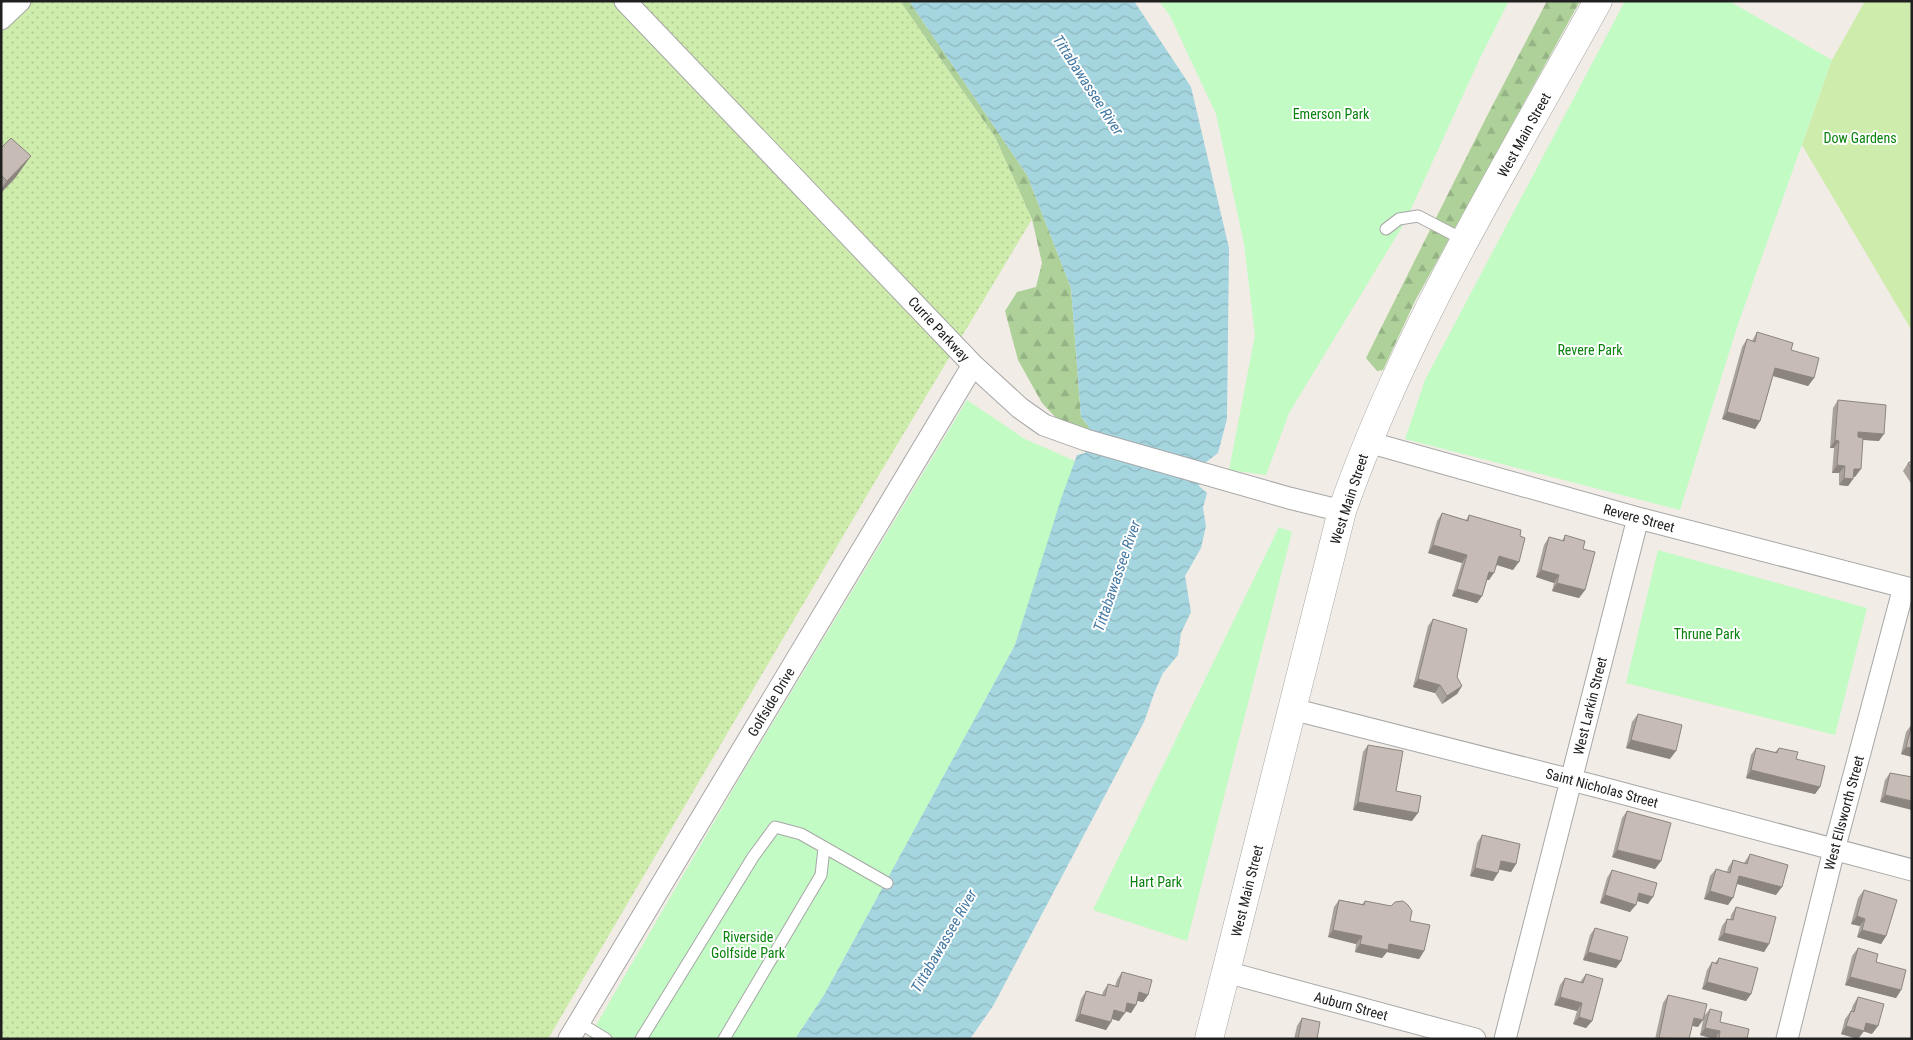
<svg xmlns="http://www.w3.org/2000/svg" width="1913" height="1040" font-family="'Roboto Condensed',sans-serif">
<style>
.grass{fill:url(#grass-dots)}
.forest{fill:url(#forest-firs)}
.park{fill:#c2fbc4}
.garden{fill:#ceecab}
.water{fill:url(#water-waves)}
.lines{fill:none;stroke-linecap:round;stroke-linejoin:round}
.service-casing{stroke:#a7a7a7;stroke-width:13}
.minor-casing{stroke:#a7a7a7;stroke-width:23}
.tertiary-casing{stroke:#a7a7a7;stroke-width:29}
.service{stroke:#fff;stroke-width:11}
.minor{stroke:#fff;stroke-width:21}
.tertiary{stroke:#fff;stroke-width:28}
.wall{fill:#aaa29c}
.shaded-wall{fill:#8b847f}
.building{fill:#c6bcb5;stroke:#8b847f}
.labels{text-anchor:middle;stroke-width:4;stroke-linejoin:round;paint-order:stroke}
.park-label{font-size:14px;fill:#09830c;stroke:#fff}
.street-label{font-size:14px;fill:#202020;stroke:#fff}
.water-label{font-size:15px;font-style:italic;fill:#4378a3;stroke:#fff}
</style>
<defs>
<pattern id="grass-dots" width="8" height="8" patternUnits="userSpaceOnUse" patternTransform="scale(1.25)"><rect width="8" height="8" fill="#ceecab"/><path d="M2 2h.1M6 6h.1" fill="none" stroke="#b1ca93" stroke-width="1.8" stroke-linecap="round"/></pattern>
<pattern id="forest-firs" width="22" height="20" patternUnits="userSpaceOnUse" patternTransform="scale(1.25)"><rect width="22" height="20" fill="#add199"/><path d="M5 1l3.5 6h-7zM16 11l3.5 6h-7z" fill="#95b384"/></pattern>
<pattern id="water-waves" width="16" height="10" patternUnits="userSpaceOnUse" patternTransform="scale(1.25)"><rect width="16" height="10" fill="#a5d5df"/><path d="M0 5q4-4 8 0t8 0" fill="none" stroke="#8eb7bf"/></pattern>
</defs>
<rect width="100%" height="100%" fill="#f1ece6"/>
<!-- grass -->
<path class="grass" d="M1 1H900L995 137 1032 219 873 485 548 1039H1Z"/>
<!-- forest -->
<path class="forest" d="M900 1H909L1027 175 1071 288 1081 417 1090 428 1091 433 1058 420 1042 403 1018 360 1005 311 1017 292 1036 287 1042 263 1032 219 995 137Z
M1547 1H1580L1415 301 1383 370 1377 371 1366 358 1487 116Z"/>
<!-- park -->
<path class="park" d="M1159 1H1509L1480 58 1405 222 1289 413 1266 475 1229 470 1255 335 1244 244 1216 114 1170 16Z
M1625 1H1729L1832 60 1738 324 1680 510 1405 439 1425 380Z
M967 400 1025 439 1075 461 1015 645 824 995 795 1039H588L739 779Z
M1279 527 1292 532 1187 941 1093 910Z
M1658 550 1867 608 1835 735 1626 683Z"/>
<!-- garden -->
<path class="garden" d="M1865 1H1912V331L1802 145 1832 60Z"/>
<!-- water -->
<path class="water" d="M909 1H1134L1191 87 1229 248 1227 419 1218 453 1205 463 1199 486 1207 493 1203 508 1206 526 1201 548 1185 576 1191 612 1181 633 1178 655 1163 673 1155 691 1144 722 993 1006 970 1039H795L824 995 1015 645 1061 499 1077 455 1085 453C1091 434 1095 433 1081 417L1071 288 1027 175Z"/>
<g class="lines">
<!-- service casing -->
<g class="service-casing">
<path id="service" d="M1386 229 1399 219 1418 216 1466 241
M578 1022 606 1039
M641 1039 753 857 775 827 801 834 887 883
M724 1039 821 875 824 848"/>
</g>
<!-- minor casing -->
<g class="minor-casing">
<path id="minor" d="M625 1 973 365 1020 408 1044 425 1086 440 1289 498 1342 511
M1 19 20 1
M1368 442 1638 518 1912 589
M1292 709 1595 786 1912 870
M1226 972 1475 1039
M569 1039 973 365
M1505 1039 1638 518
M1787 1039 1834 850 1904 587"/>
</g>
<!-- tertiary casing -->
<g class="tertiary-casing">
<path id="tertiary" d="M1209 1039 1342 511C1405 331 1506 167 1598 1"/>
</g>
<!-- service -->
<use href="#service" class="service"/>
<!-- minor -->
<use href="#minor" class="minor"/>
<!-- tertiary -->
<use href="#tertiary" class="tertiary"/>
</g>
<!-- wall -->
<path class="wall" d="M1 148 16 177 1 193Z
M1757 332 1791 350 1814 378 1808 386 1773 376 1760 421 1755 429 1722 419 1742 347 1747 339 1752 341Z
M1838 400 1879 441 1863 440 1855 477 1853 476V479L1848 486 1839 485V473H1832L1834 448H1830L1833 408Z
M1912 461V485L1903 471 1908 463Z
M1442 513 1466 520 1469 515 1513 570 1497 565 1489 580H1487L1482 596 1477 603 1452 596 1462 563 1428 553 1437 521Z
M1565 535 1583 549 1585 590 1579 598 1552 591 1554 583 1536 577 1544 545 1549 537 1562 541Z
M1433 619 1457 677 1462 686 1457 694 1442 704 1435 693 1413 687 1428 626Z
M1638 714 1670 759 1626 748 1632 722Z
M1912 724V757L1901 754 1906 732Z
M1368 745 1396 791 1412 821 1353 810 1363 752Z
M1756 748 1775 752 1779 748 1796 759 1820 787 1815 794 1746 778 1751 755Z
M1890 773 1912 777 1880 802 1885 780Z
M1627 811 1661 861 1655 869 1612 857 1622 818Z
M1482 835 1516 864 1511 872 1499 869 1493 881 1470 876 1477 843Z
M1750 854 1776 895 1737 884 1728 905 1704 899 1710 876 1716 869 1727 872 1728 868 1733 860 1744 863Z
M1612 870 1648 904 1637 901 1630 912 1600 903 1607 878Z
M1864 890 1886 936 1881 944 1857 937 1860 926 1851 924 1858 898Z
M1339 900 1362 904 1365 901 1410 921 1424 951 1419 959 1387 952 1382 958 1355 952 1356 944 1328 937 1334 907Z
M1736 907 1769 944 1764 952 1718 940 1722 926 1727 919 1730 920 1731 915Z
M1595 928 1621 961 1616 968 1583 960 1590 935Z
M1858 948 1901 990 1896 998 1845 985 1852 956Z
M1719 958 1751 994 1746 1001 1702 989 1707 970 1712 962 1715 963Z
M1122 972 1148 995 1143 1002 1137 1001 1136 1005 1131 1013 1125 1011 1119 1021 1112 1019 1111 1022 1106 1030 1075 1021 1081 999 1086 991 1102 995 1103 992 1108 984 1115 986 1117 980Z
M1586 974 1592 1021 1586 1028 1573 1024 1577 1011 1554 1005 1560 985 1565 978 1580 982Z
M1668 995 1698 1027 1692 1026 1689 1039H1655L1663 1003Z
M1858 997 1872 1034 1864 1031 1858 1039 1841 1034 1845 1019 1851 1011 1853 1005Z
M1710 1009 1720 1022 1747 1039H1714L1700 1035 1704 1016Z
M1302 1018 1317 1039H1294L1297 1026Z"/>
<!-- shaded-wall -->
<path class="shaded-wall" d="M31 156 16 177 1 193V189L7 181Z
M1775 368 1814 378 1808 386 1770 375Z
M1727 412 1760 421 1755 429 1722 419Z
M1858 432 1884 434 1879 441 1853 439Z
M1835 440 1839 441 1834 448H1830Z
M1837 465 1845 466 1839 473H1832Z
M1854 469H1861L1855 477 1849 476Z
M1844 478 1853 479 1848 486 1839 485Z
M1433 545 1467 555 1462 563 1428 553Z
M1499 556 1519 562 1513 570 1494 564Z
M1541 570 1559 575 1554 583 1536 577Z
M1489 572 1494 573 1489 580 1484 579Z
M1557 583 1585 590 1579 598 1552 591Z
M1457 589 1482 596 1477 603 1452 596Z
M1418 679 1440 685 1435 693 1413 687Z
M1462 686 1457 694 1442 704 1447 696Z
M1631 740 1676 751 1670 759 1626 748Z
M1906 747 1912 748V757L1901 754Z
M1751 770 1820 787 1815 794 1746 778Z
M1885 795 1912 801V810L1880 802Z
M1358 802 1418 813 1412 821 1353 810Z
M1617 850 1661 861 1655 869 1612 857Z
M1501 861 1516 864 1511 872 1496 869Z
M1475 868 1498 873 1493 881 1470 876Z
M1739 876 1782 887 1776 895 1734 883Z
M1710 891 1733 898 1728 905 1704 899Z
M1639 893 1653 897 1648 904 1634 900Z
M1605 895 1636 905 1630 912 1600 903Z
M1857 916 1865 919 1860 926 1851 924Z
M1333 930 1362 936 1356 944 1328 937Z
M1862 930 1886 936 1881 944 1857 937Z
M1724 933 1769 944 1764 952 1718 940Z
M1360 944H1389L1424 951 1419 959 1387 952 1382 958 1355 952Z
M1588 952 1621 961 1616 968 1583 960Z
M1850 977 1901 990 1896 998 1845 985Z
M1707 982 1751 994 1746 1001 1702 989Z
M1139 992 1148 995 1143 1002 1134 1000Z
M1560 997 1582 1003 1577 1011 1554 1005Z
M1127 1003 1136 1005 1131 1013 1122 1010Z
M1114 1010 1125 1013 1119 1021 1109 1018Z
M1080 1014 1111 1022 1106 1030 1075 1021Z
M1579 1017 1592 1021 1586 1028 1573 1024Z
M1694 1018 1703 1020 1698 1027 1689 1025Z
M1866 1023 1878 1026 1872 1034 1862 1031H1864L1858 1039 1841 1034 1846 1026Z
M1705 1028 1720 1031 1715 1039 1700 1035Z"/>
<!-- building -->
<path class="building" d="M11 138 31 156 7 181 1 175V148Z
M1757 332 1793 343 1791 350 1819 358 1814 378 1775 368 1760 421 1727 412 1747 339 1755 342Z
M1838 400 1886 405 1884 434 1858 432V437L1863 438 1861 469H1854L1853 479 1844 478 1845 466 1837 465 1839 441 1835 440Z
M1912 461V469L1908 463Z
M1442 513 1468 521 1469 515 1521 530 1520 536 1525 538 1519 562 1499 556 1494 573 1489 572 1482 596 1457 589 1467 555 1433 545Z
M1565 535 1585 541 1583 549 1595 552 1585 590 1557 583 1559 575 1541 570 1549 537 1564 541Z
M1433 619 1467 629 1457 677 1462 686 1447 696 1440 685 1418 679Z
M1638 714 1682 725 1676 751 1631 740Z
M1912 724V748L1906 747Z
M1368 745 1403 751 1396 791 1421 796 1418 813 1358 802Z
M1756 748 1777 753 1779 748 1798 752 1796 759 1825 766 1820 787 1751 770Z
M1890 773 1912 777V801L1885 795Z
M1627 811 1671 823 1661 861 1617 850Z
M1482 835 1520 844 1516 864 1501 861 1498 873 1475 868Z
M1750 854 1788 865 1782 887 1739 876 1733 898 1710 891 1716 869 1730 873 1733 860 1747 864Z
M1612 870 1657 883 1653 897 1639 893 1636 905 1605 895Z
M1864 890 1897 900 1886 936 1862 930 1865 919 1857 916Z
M1339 900 1364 905 1365 901 1391 906 1395 902 1403 901 1408 905 1412 911 1410 921 1430 925 1424 951 1389 944 1388 950 1360 944 1362 936 1333 930Z
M1736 907 1776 917 1769 944 1724 933 1727 919 1733 920Z
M1595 928 1628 937 1621 961 1588 952Z
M1858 948 1878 954 1876 962 1906 970 1901 990 1850 977Z
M1719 958 1758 968 1751 994 1707 982 1712 962 1717 964Z
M1122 972 1152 980 1148 995 1139 992 1136 1005 1127 1003 1125 1013 1114 1010 1111 1022 1080 1014 1086 991 1105 996 1108 984 1118 987Z
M1586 974 1603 979 1592 1021 1579 1017 1582 1003 1560 997 1565 978 1583 983Z
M1668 995 1707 1004 1703 1020 1694 1018 1689 1039 1659 1038Z
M1858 997 1884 1004 1878 1026 1866 1023 1864 1031 1846 1026 1851 1011 1854 1012Z
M1710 1009 1722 1012 1720 1022 1749 1029 1747 1039H1719L1720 1031 1705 1028Z
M1302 1018 1320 1022 1317 1039H1298Z"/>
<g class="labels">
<!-- park labels -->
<g class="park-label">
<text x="1331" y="119">Emerson Park</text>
<text x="1860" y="143">Dow Gardens</text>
<text x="1590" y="355">Revere Park</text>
<text x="1707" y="639">Thrune Park</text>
<text x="1156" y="887">Hart Park</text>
<text x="748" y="942">Riverside<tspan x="748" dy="16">Golfside Park</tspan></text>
</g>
<!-- street labels -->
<g class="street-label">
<text transform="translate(1524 135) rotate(-61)" y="5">West Main Street</text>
<text transform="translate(939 329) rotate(47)" y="5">Currie Parkway</text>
<text transform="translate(1349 499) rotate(-72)" y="5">West Main Street</text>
<text transform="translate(1639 518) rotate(15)" y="5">Revere Street</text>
<text transform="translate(771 702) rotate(-59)" y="5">Golfside Drive</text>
<text transform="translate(1590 706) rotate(-76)" y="5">West Larkin Street</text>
<text transform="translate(1602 788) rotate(15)" y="5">Saint Nicholas Street</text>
<text transform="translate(1844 813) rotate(-75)" y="5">West Ellsworth Street</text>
<text transform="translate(1247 891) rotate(-76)" y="5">West Main Street</text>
<text transform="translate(1351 1006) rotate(15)" y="5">Auburn Street</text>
</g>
<!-- water labels -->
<g class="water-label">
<text transform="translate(1088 85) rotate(57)" y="5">Tittabawassee River</text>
<text transform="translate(1117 576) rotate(-71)" y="5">Tittabawassee River</text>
<text transform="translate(944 941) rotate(-60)" y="5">Tittabawassee River</text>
</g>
</g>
<!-- border -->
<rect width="1913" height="1040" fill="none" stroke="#202020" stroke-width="5"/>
</svg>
